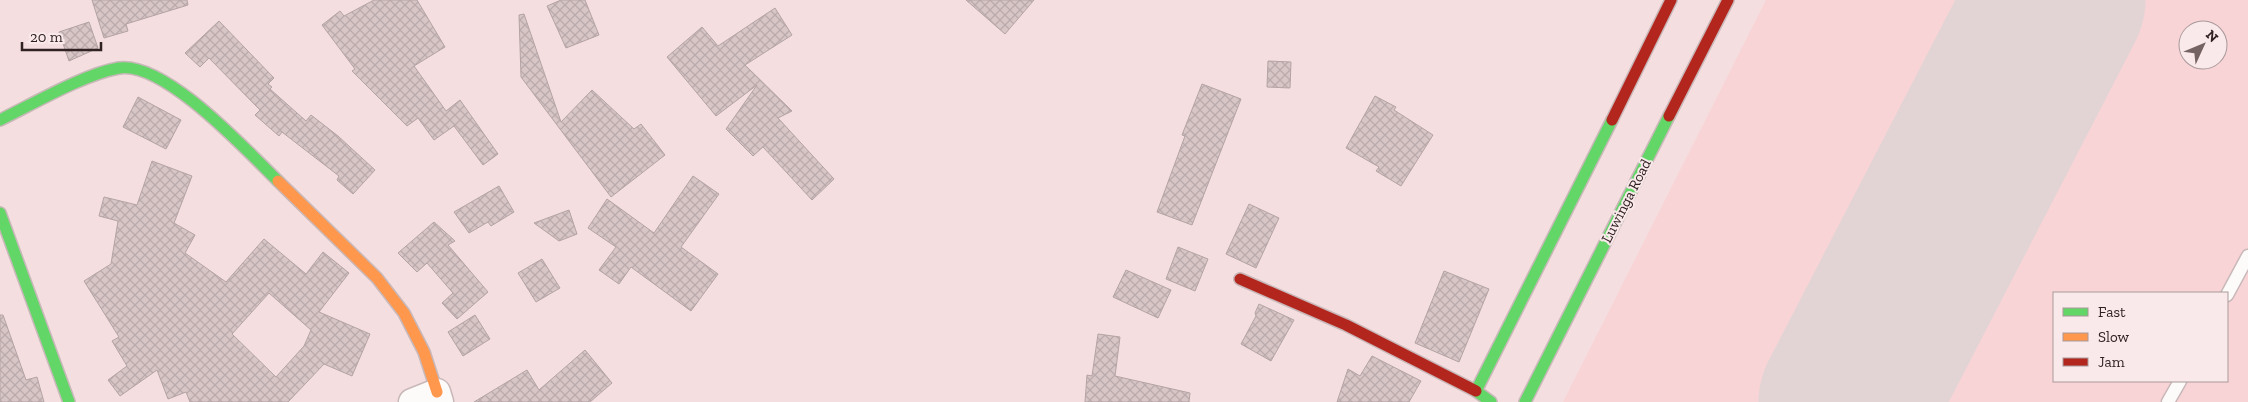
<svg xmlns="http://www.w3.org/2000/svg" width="2248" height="402" font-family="'Zilla Slab',serif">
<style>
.built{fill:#f8d4d6;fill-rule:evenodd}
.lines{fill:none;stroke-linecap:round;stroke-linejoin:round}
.taxiway{stroke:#e2d4d4;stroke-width:71}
.runway{stroke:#e2d4d4;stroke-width:179}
.building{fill:url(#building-cross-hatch);stroke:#b4a3a4;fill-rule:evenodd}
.lane-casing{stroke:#c9b8b9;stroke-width:15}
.street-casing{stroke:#c9b8b9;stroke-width:29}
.fast-casing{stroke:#c9b8b9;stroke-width:14}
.slow-casing{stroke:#c9b8b9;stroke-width:14}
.jam-casing{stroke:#c9b8b9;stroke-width:14}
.lane{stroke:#fdfafa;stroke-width:12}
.street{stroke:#fdfafa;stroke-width:26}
.fast{stroke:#63d668;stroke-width:11}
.slow{stroke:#ff974d;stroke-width:11}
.jam{stroke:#b3261e;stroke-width:11}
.labels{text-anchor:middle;stroke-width:4;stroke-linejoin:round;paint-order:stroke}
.street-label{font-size:15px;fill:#302122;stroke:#f9e9ea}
</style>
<defs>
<pattern id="building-cross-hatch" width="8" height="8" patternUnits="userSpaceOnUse" patternTransform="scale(1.25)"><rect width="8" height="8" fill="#d8c6c7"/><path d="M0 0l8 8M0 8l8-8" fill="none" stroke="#baaaab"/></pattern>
</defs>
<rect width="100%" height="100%" fill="#f4dedf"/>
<!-- built -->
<path class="built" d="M1766 0H2248V402H1563ZM2188 30H2218V60H2188ZM2054 293H2227V381H2054Z"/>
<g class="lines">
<!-- taxiway -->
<path class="taxiway" d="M1862 374 1870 402"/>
<!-- runway -->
<path class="runway" d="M1848 402 2056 0"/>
</g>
<!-- building -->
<path class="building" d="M92 0H187L188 5 126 24 128 31 104 38Z
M374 0H417L445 47 414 66 446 111 460 100 498 154 483 165 454 126 434 140 418 118 407 126 352 71 355 69 322 25 340 11 344 16Z
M561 0H585L599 35 566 48 547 6Z
M966 0H1034L1005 34Z
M775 8 792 35 745 65 792 111 778 118 834 179 812 200 763 147 753 156 726 129 757 85 716 116 667 57 702 27 718 46Z
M524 14 561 122 592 90 634 129 641 124 665 155 611 197 521 77 519 15Z
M219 21 274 78 268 84 272 87 270 89 306 121 311 115 338 136 375 170 353 194 337 180 339 176 282 132 279 136 255 115 260 110 209 58 200 67 185 53Z
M89 22 98 48 69 61 59 32Z
M1268 61 1291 62 1290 88 1267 87Z
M1202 84 1241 99 1192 225 1157 212 1185 136 1182 135Z
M1375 96 1396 107 1394 110 1433 135 1401 186 1376 171 1379 167 1346 148Z
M138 97 181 120 166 149 123 127Z
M152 161 192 176 174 223 195 235 185 253 226 282 264 239 306 274 323 252 349 273 319 312 370 334 352 376 324 364 288 402H190L186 392 168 399 157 370 120 396 108 380 127 366 112 341 119 337 84 281 111 264 118 221 99 216 104 197 137 205ZM269 293 311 330 304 346 276 377 232 334Z
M693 176 719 194 681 247 718 274 691 311 631 267 619 284 599 270 616 247 588 228 607 199 654 233Z
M499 186 514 212 491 226 488 222 469 233 454 212Z
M1249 204 1279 218 1256 268 1226 254Z
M569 210 577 234 559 241 534 223Z
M434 222 455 241 448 245 488 292 457 319 442 303 453 293 427 263 417 272 398 253Z
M1178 247 1208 259 1195 291 1166 279Z
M542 259 560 288 536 302 518 273Z
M1126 270 1171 290 1158 318 1113 297Z
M1444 271 1489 289 1459 362 1415 343Z
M1259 304 1294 320 1271 361 1241 344 1256 316 1255 313Z
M0 315H3L26 380 37 377 44 402H0Z
M475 315 490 339 463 356 448 332Z
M1098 334 1120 337 1115 376 1190 393 1189 402H1085L1087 375 1092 376Z
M585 350 612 383 590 402H474L527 370 539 390Z
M1372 356 1421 381 1409 402H1337L1348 369 1360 376Z"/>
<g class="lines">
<!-- lane casing -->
<g class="lane-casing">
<path id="lane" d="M2227 295 2248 256
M2168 402 2180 381"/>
</g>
<!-- street casing -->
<g class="street-casing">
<path id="street" d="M412 402 437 392 440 402"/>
</g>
<!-- fast casing -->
<g class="fast-casing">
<path id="fast" d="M0 120C33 104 84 74 119 68 165 61 247 151 278 181
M0 213 69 402
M1491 402 1476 391 1612 120
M1525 402 1669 116"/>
</g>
<!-- slow casing -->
<g class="slow-casing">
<path id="slow" d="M278 181 377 278 404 313 424 352 437 392"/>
</g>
<!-- jam casing -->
<g class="jam-casing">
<path id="jam" d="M1669 116 1728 0
M1612 120 1671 0
M1240 279 1346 325 1476 391"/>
</g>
<!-- lane -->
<use href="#lane" class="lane"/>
<!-- street -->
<use href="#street" class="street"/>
<!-- fast -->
<use href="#fast" class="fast"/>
<!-- slow -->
<use href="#slow" class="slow"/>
<!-- jam -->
<use href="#jam" class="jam"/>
</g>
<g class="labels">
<!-- street labels -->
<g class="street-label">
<text transform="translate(1626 201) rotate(-63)" y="5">Luwinga Road</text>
</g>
</g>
<!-- legend -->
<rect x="2053" y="292" width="175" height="90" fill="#f9e9ea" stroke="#a9999a"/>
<rect x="2063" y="308" width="25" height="8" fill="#63d668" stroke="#a9999a"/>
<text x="2098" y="317" font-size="15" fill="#302122">Fast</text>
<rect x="2063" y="333" width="25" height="8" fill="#ff974d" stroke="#a9999a"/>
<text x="2098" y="342" font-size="15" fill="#302122">Slow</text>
<rect x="2063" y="358" width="25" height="8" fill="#b3261e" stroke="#a9999a"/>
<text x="2098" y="367" font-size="15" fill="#302122">Jam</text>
<!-- north arrow -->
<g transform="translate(2203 45) rotate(46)"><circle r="24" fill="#f9e9ea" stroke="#a9999a"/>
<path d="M0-4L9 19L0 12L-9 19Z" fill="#756364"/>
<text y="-8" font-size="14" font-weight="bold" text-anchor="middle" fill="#302122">N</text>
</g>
<!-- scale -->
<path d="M22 42v8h79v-8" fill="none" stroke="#302122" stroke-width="2.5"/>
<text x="30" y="42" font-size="15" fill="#302122" stroke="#f9e9ea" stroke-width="4" paint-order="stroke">20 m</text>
</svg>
